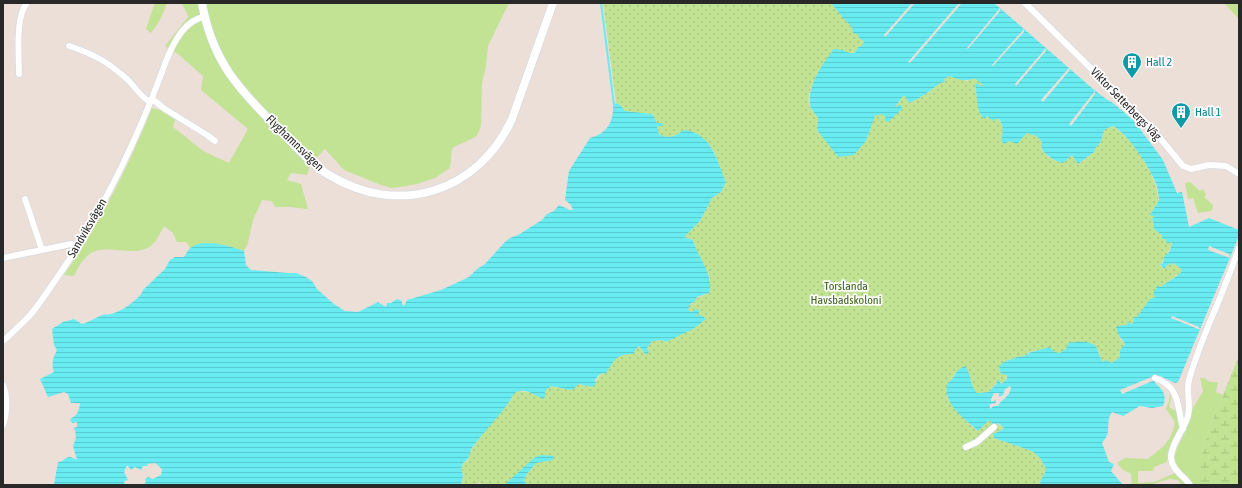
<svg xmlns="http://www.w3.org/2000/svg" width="1242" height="488" font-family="'Asap Condensed',sans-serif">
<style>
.grass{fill:#c1e393}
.wetland{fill:url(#wetland-marsh)}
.park{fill:url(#park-dots)}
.water{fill:url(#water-rules);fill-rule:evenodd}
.pier{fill:#ebdfd8}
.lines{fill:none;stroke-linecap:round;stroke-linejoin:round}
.stream{stroke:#68ecf1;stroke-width:2}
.street-casing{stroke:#ced6e1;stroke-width:7}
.secondary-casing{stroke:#ced6e1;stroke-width:9}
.street{stroke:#fff;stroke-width:6}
.secondary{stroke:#fff;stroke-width:8}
.labels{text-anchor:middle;stroke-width:3.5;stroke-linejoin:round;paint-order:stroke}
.culture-label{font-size:12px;fill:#0d838f;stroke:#fff;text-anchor:start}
.street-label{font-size:12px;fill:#282828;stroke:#fff}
.park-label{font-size:12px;fill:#3a6517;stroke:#fff}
</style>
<defs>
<pattern id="wetland-marsh" width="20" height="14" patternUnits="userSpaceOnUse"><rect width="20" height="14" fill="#c1e393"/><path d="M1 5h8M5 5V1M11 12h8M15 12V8" fill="none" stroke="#a6c37f"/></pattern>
<pattern id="park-dots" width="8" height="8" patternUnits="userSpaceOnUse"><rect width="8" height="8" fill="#c1e393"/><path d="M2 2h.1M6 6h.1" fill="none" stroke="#a6c37f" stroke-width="1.8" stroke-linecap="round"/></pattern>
<pattern id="water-rules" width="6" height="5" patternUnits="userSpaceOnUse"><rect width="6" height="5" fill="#68ecf1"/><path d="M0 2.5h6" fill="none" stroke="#5acacf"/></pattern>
</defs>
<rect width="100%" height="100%" fill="#ebdfd8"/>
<!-- grass -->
<path class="grass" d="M154 3H167L160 20 151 33 146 29 154 5Z
M181 3H509L488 46 486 66 482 83 481 126 477 136 469 140 452 148 450 168 435 178 417 184 400 187 391 188 381 185 344 170 325 149 310 165 307 175 291 173 287 180 301 184 308 209 290 207H275L272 201 262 200 253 220 248 243 244 251C228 245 205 239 190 248L186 242H177L173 233 164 226C161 231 158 239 153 244 137 259 111 244 93 252 84 256 78 268 74 276L64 275C100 223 129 166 152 108L160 110 175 120 173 127 203 151 229 163 248 129 201 90 203 76 178 54 165 46 188 17 186 11Z
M1224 3H1239V19Z
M1190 182 1200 191 1203 189 1206 195 1204 197 1213 205V208L1211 211 1198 213 1193 198 1188 199 1185 183Z
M1200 378H1204L1210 382H1218L1216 392 1223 395 1207 434 1201 458V485H1193L1190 479 1179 470 1174 460 1177 448 1186 430 1193 408 1203 391Z
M1170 393 1171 399 1169 407 1179 413 1181 425 1168 455 1167 462 1154 467 1153 471H1138V483L1154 482 1175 473 1187 485 1181 484 1178 480 1169 479 1150 485H1132L1131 474 1122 469 1117 463 1125 458 1148 459C1163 447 1172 441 1175 422L1166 409 1169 401Z"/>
<!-- wetland -->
<path class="wetland" d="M1239 356V485H1201V458L1207 434Z"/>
<!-- park -->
<path class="park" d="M603 3H831L845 19 848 21 857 34 864 40 862 46 858 47 855 53 832 52C824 64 803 92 810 107 812 111 816 114 818 118L817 130 824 138 866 141 874 116 882 113 886 117 891 119 902 109 895 108 903 96H905L909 103C921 98 930 91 940 83L945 82 944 79 950 76 967 81 975 78 983 85 982 87 975 85 978 105 981 116C987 116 993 119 999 119 1004 127 1003 132 1001 140 1012 141 1020 141 1027 133 1032 134 1038 136 1041 141 1043 144 1041 148 1043 151 1047 157 1057 162 1063 163L1072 155 1079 164 1094 152C1095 147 1099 145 1101 141 1105 131 1101 130 1113 126 1132 136 1160 180 1158 202L1150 215 1155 216 1153 220 1154 229 1162 235V239L1165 238 1172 242C1170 251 1164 259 1160 265L1164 269 1170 263H1174L1182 270 1180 273 1165 284 1161 288 1156 297 1145 307 1137 317H1134L1133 323 1130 324 1128 323 1127 325 1119 326 1120 339 1125 344 1120 350V357L1112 363 1102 362 1098 350 1091 343 1077 342 1060 353H1054L1051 350H1039L1029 352 1026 356 1021 357 1020 356 1004 362 1007 379 1001 384 998 380 989 392 977 393 973 389 968 370 955 373 952 379 948 383 947 398 960 415 977 431 989 420 998 423 1001 427 1003 426 1004 427 1002 430 993 434 994 438 1032 451 1040 458 1046 469C1045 475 1040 478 1040 485H527L524 480C527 472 536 463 541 455L504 485H483L479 482 476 485H461L463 475 461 470 463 463 468 461 470 452 479 438 509 402 514 393 518 391 533 393 545 392 546 389 552 386 570 390 578 384 593 387C596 379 610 362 618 357 623 354 628 354 634 354L635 350 639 346 645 354 647 348 652 341 662 340 666 342 696 316 697 309 691 312 687 310 688 305 692 304 697 298 709 293 710 278 695 248 693 240 683 237 700 221 712 198 721 192 726 182C714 155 716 140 684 130 675 136 669 140 659 134L657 126 663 125 662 123H657L652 114 625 111 620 105 616 103Z"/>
<!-- water -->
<path class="water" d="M831 3H994L1093 89 1106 99 1113 103 1134 121 1163 160 1177 193 1182 192 1189 227 1209 218 1239 230V236L1178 382 1175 383 1160 376H1157L1155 383C1163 389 1167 396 1163 406L1152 408 1140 406 1123 416 1112 412C1107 419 1109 423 1108 431 1108 435 1105 439 1102 443L1109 462 1114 464 1111 471 1123 485H1040C1040 478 1045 475 1046 469L1040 458 1032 451 994 438 993 434 1002 430 1004 427 1003 426 1001 427V425L998 423 995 426 991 424 992 422 989 420 978 431C966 420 940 402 948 383 949 381 950 382 952 379 957 372 956 370 965 366 972 374 969 385 977 393L989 392 996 384 998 379 1001 384 1007 379V375L1001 374 999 366 1004 362 1020 356 1021 357 1029 354 1028 353 1050 347 1054 352 1060 353 1067 348 1068 343C1078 342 1087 340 1096 346L1102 362 1106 360 1112 363 1120 357V350L1125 344 1118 334 1116 327 1123 325H1127L1128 322 1130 324 1133 323 1134 317H1137L1150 299 1156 297 1153 294 1157 286 1161 287C1167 281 1178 278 1182 270L1174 263 1173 265 1172 263 1168 265 1164 269 1160 264 1163 263 1164 257 1170 251 1172 242 1167 243 1165 239H1162V235L1154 229 1153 220H1150L1155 217 1150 215 1158 202 1159 200C1158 195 1158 189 1156 184 1150 167 1128 134 1113 126 1101 130 1105 131 1101 141 1099 145 1095 147 1094 152L1078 164 1072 155 1063 163C1057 162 1048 157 1043 151 1041 148 1043 145 1041 141 1038 136 1032 134 1027 133L1017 144 1010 141 1004 144 1001 140C1003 132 1004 127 999 119H996L993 121 987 116 985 119C975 112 978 96 975 85L977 83 982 87 983 85 975 78C966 82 958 80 950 76L944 79 945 82 940 83C930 91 921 98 909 103L905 96H903L895 107 901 105 902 109 888 122 884 120 886 117 882 114 875 116 866 141 854 155 838 157 817 130 818 118C816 114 810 109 810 105 807 86 823 63 834 49 842 48 848 54 855 53L858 47 862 46 864 41 860 39 857 34 853 33C852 25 849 24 844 19 840 14 835 8 831 3ZM1011 386C1010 398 1003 397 998 406H994L990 409V404L996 403V400L991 402V399L994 393H999V397L1003 395 1005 389Z
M616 103 620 105 625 111 652 114 657 123H662L664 125 657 127 659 134C669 140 675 136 684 130 712 133 717 161 726 182L721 192 712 198 700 221 684 237 693 240C697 257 715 275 709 293L697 297 695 301 689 305V308L688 310 691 312 697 309 700 311 696 316 701 315 706 319 693 329 666 342 662 340 652 341 647 348 649 352 646 355 639 346 635 350 634 354C616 354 614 360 606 374L603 373 599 375 595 380 596 383 593 387 578 384 574 389 570 390 552 386C546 389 544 391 545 397L543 399C535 395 525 388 516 392 513 394 511 399 509 402 498 418 483 432 472 448 468 454 471 459 463 463L461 470 463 475 461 485H143L146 482 145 479 148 477 153 479 161 475 162 469 155 463 147 464 148 466H143L141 470 135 467 131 470 127 465 124 472 128 480 124 481 125 485H54L58 462C63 462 64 458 69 457 72 457 75 459 77 460L73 446 76 438 75 430 73 428 77 427V422L72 423 70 419C78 415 79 411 80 403H71L68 394 64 392 48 397 40 379 54 372C51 363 53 358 57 350L54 345 52 329 63 322 74 319 82 324C89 322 95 318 102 315 106 314 111 315 114 313 122 311 141 298 143 290L165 269 170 260 175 257H184C187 253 188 249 192 247 203 238 231 246 244 251L246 265 251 270 288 273H296L306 277 312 281 317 289 334 304 345 311 358 312 378 302 386 307 387 303H391L397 299 402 301V304L404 306 407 300 441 290 469 277 477 269 485 264 504 243 510 238 518 235 542 220 547 214 554 211 559 205 570 210H573L571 205 565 200 569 171 590 138C606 134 614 122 613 106Z
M541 455 554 456 553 460 536 463C532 468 526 474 524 480L527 485H504L534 458Z"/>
<!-- pier -->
<path class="pier" d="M912 3H915L885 37 884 35Z
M959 3H962L910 63 908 62Z
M1000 8V11L968 49 967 48Z
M1024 29V32L993 66 992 65Z
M1046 48V51L1016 86 1015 84Z
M1069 68 1070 69 1069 71 1043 102 1041 100Z
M1095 91V94L1071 126 1069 124Z
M1209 246 1229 254 1230 258 1208 250Z
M1172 316 1199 327 1200 329H1198L1171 318Z
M1154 376 1155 380 1122 394 1120 390Z"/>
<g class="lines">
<!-- stream -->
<path class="stream" d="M601 3 614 105"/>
<!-- street casing -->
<g class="street-casing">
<path id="street" d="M1025 3 1155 132 1183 166 1191 169 1209 165 1226 166 1239 174
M69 46C94 54 108 62 128 80 135 87 141 97 150 102
M19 74C19 57 15 16 27 3
M152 99 165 109 207 135 215 141
M25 199 42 250
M3 258 71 244 78 247
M3 341C13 332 22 324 31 314 42 301 51 286 61 272 103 210 136 142 162 72 169 52 181 21 204 17
M1155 378C1181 387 1177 407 1183 429
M3 385C8 396 7 413 3 425
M966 447 977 442 994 427
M1190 485C1184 476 1172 470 1171 458 1170 446 1184 429 1188 416 1191 404 1186 391 1189 380 1196 354 1207 329 1217 305 1225 286 1232 267 1239 248"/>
</g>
<!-- secondary casing -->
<g class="secondary-casing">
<path id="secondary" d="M202 3C212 61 239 90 280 130 295 145 310 164 329 175 398 217 478 193 512 119L553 3"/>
</g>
<!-- street -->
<use href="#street" class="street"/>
<!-- secondary -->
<use href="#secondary" class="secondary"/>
</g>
<!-- icons -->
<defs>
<g id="building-pin" transform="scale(1)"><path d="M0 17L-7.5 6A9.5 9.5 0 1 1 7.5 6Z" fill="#0f9aa8" stroke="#fff"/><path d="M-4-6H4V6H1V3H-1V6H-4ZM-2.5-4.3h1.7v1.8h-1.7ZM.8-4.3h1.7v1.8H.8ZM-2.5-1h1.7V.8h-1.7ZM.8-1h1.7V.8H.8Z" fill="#fff"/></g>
</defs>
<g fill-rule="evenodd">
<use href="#building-pin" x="1132" y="62"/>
<use href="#building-pin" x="1181" y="112"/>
</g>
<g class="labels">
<!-- culture labels -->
<g class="culture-label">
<text x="1146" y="66">Hall 2</text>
<text x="1195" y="116">Hall 1</text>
</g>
<!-- street labels -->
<g class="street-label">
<text transform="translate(1126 104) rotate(46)" y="4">Viktor Setterbergs Väg</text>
<text transform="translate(295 143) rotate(44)" y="4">Flyghamnsvägen</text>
<text transform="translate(87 228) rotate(-60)" y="4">Sandviksvägen</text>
</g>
<!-- park labels -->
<g class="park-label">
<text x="846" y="290">Torslanda<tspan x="846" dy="14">Havsbadskoloni</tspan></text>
</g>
</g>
<!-- border -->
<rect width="1242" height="488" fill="none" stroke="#282828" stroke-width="8"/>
</svg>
